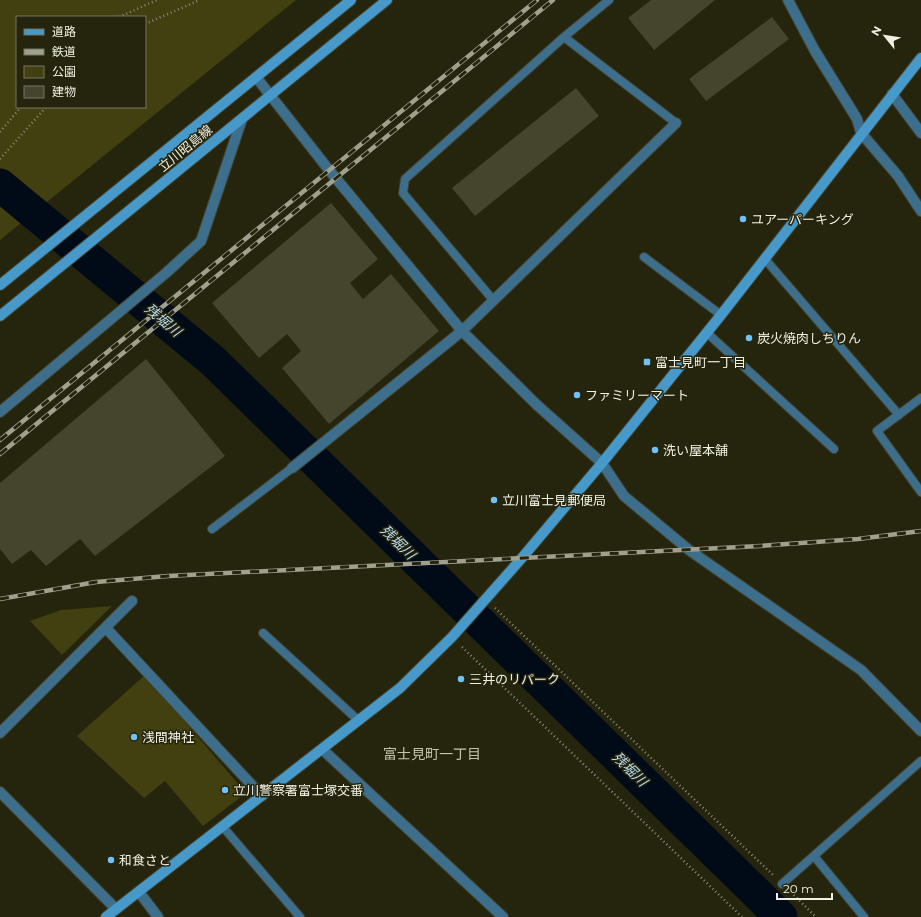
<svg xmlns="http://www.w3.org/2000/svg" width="921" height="917" font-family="Montserrat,'Noto Sans JP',sans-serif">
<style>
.green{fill:#423f10;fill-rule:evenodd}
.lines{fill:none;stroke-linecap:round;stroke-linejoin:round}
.river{stroke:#000b17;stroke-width:33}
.building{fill:#45442d}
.service-casing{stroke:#42412b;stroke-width:10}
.minor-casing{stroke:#42412b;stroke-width:12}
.tertiary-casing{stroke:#42412b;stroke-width:12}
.secondary-casing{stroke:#42412b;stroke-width:12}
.path{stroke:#8d8c7a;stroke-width:2.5;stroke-dasharray:1 3;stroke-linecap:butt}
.service{stroke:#3d6e8c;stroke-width:8}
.minor{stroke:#3d6e8c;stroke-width:10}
.tertiary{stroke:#3d6e8c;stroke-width:10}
.secondary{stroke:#4699c9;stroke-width:10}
.rail-casing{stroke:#a0a08e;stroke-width:4.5}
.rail{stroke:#25240d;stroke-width:3;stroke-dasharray:9;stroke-linecap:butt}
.poi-dot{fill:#70c1f4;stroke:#25240d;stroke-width:1.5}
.labels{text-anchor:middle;stroke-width:3;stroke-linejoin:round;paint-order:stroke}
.street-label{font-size:13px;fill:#f1f1e3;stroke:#25240d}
.poi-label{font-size:13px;fill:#f1f1e3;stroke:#25240d;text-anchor:start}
.water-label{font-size:14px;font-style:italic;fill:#b7dcf5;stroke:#25240d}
.neighbourhood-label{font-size:14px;fill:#c4c3a8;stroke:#25240d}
</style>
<rect width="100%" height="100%" fill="#25240d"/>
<!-- green -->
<path class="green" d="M0 0H296L0 240ZM17 17H145V107H17Z
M112 606 62 655 30 621 61 610Z
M145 675 246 793 203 826 165 781 144 798 77 736Z"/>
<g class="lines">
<!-- river -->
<path class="river" d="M0 185 213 361 781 917"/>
</g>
<!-- building -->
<path class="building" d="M651 0H715L654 50 628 18Z
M772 17 789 39 706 101 689 79Z
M576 88 599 116 475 216 452 188Z
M331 203 378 259 350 283 363 299 391 274 439 331 329 424 282 368 301 351 287 334 259 358 212 303Z
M146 359 225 456 95 556 80 539 46 566 31 550 12 564 0 549V483Z"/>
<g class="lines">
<!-- service casing -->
<g class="service-casing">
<path id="service" d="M564 37 676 123
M644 257 721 315
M765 259 899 415
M494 301 403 193 405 179 564 37 609 0
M706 332 834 449
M921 398 877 431 921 492
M212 529 292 468
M263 633 359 721
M223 827 300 917
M814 856 864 917
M782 884 921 761"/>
</g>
<!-- minor casing -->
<g class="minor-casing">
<path id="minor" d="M788 0 815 51 857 119 861 133 898 176 921 211
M256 77 329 170 462 331 537 405 602 463 624 496 689 550 861 670 921 731
M892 94 921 133
M0 412 166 273 201 241 242 119
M292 468 462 331 676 123
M106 628 262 796
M0 733 132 601
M0 792 116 909
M139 892 158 917"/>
</g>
<!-- tertiary casing -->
<g class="tertiary-casing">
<path id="tertiary" d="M323 750 503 917"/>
</g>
<!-- secondary casing -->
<g class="secondary-casing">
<path id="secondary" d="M0 285 351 0
M0 316 387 0
M106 917 400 688 452 637 521 559 602 463 721 315 921 58"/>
</g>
<!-- path -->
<path class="path" d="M119 17 157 0
M145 24 200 0
M0 132 21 107
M0 159 46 107
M495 608 773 875
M462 647 742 917
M791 892 816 917"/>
<!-- service -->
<use href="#service" class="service"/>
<!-- minor -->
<use href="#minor" class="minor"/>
<!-- tertiary -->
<use href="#tertiary" class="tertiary"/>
<!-- secondary -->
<use href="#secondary" class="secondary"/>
<!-- rail casing -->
<g class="rail-casing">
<path id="rail" d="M0 440 537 0
M0 454 553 0
M0 599 96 582 168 576 760 546 858 539 921 531"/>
</g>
<!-- rail -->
<use href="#rail" class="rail"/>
</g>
<!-- markers -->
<g class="poi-dot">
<circle cx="743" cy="219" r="4"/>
<circle cx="749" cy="338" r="4"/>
<rect x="643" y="358" width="8" height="8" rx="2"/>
<circle cx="577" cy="395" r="4"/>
<circle cx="655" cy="450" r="4"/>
<circle cx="494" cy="500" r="4"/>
<circle cx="461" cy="679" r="4"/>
<circle cx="134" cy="737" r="4"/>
<circle cx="225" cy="790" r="4"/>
<circle cx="111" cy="860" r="4"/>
</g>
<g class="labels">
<!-- street labels -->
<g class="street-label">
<text transform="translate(185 148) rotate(-39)" y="5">立川昭島線</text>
</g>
<!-- poi labels -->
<g class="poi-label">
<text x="751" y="224">ユアーパーキング</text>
<text x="757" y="343">炭火焼肉しちりん</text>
<text x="655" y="367">富士見町一丁目</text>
<text x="585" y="400">ファミリーマート</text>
<text x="663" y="455">洗い屋本舗</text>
<text x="502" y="505">立川富士見郵便局</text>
<text x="469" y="684">三井のリパーク</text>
<text x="142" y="742">浅間神社</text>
<text x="233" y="795">立川警察署富士塚交番</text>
<text x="119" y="865">和食さと</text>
</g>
<!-- water labels -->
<g class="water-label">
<text transform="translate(163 320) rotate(40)" y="5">残堀川</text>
<text transform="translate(398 542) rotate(44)" y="5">残堀川</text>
<text transform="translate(630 769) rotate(44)" y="5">残堀川</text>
</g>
<!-- neighbourhood labels -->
<g class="neighbourhood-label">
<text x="432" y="759">富士見町一丁目</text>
</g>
</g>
<!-- legend -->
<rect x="16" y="16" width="130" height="92" fill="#25240d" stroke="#777663"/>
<rect x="24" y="29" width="20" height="6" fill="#4699c9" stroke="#777663"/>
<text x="52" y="36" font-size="12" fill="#f1f1e3">道路</text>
<rect x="24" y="49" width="20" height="6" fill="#a0a08e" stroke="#777663"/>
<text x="52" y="56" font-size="12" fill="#f1f1e3">鉄道</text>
<rect x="24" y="66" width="20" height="12" fill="#423f10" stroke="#777663"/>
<text x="52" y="76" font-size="12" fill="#f1f1e3">公園</text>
<rect x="24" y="86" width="20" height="12" fill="#45442d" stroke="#777663"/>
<text x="52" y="96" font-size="12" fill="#f1f1e3">建物</text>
<!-- north arrow -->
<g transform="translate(885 36) rotate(300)" stroke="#25240d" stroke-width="3" paint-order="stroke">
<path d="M0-3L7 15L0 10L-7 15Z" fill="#f1f1e3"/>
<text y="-6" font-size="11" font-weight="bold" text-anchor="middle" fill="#f1f1e3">N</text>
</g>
<!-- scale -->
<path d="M777 893v6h55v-6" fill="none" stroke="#f1f1e3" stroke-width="2"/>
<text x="783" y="893" font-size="12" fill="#f1f1e3" stroke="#25240d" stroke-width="3" paint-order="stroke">20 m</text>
</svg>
